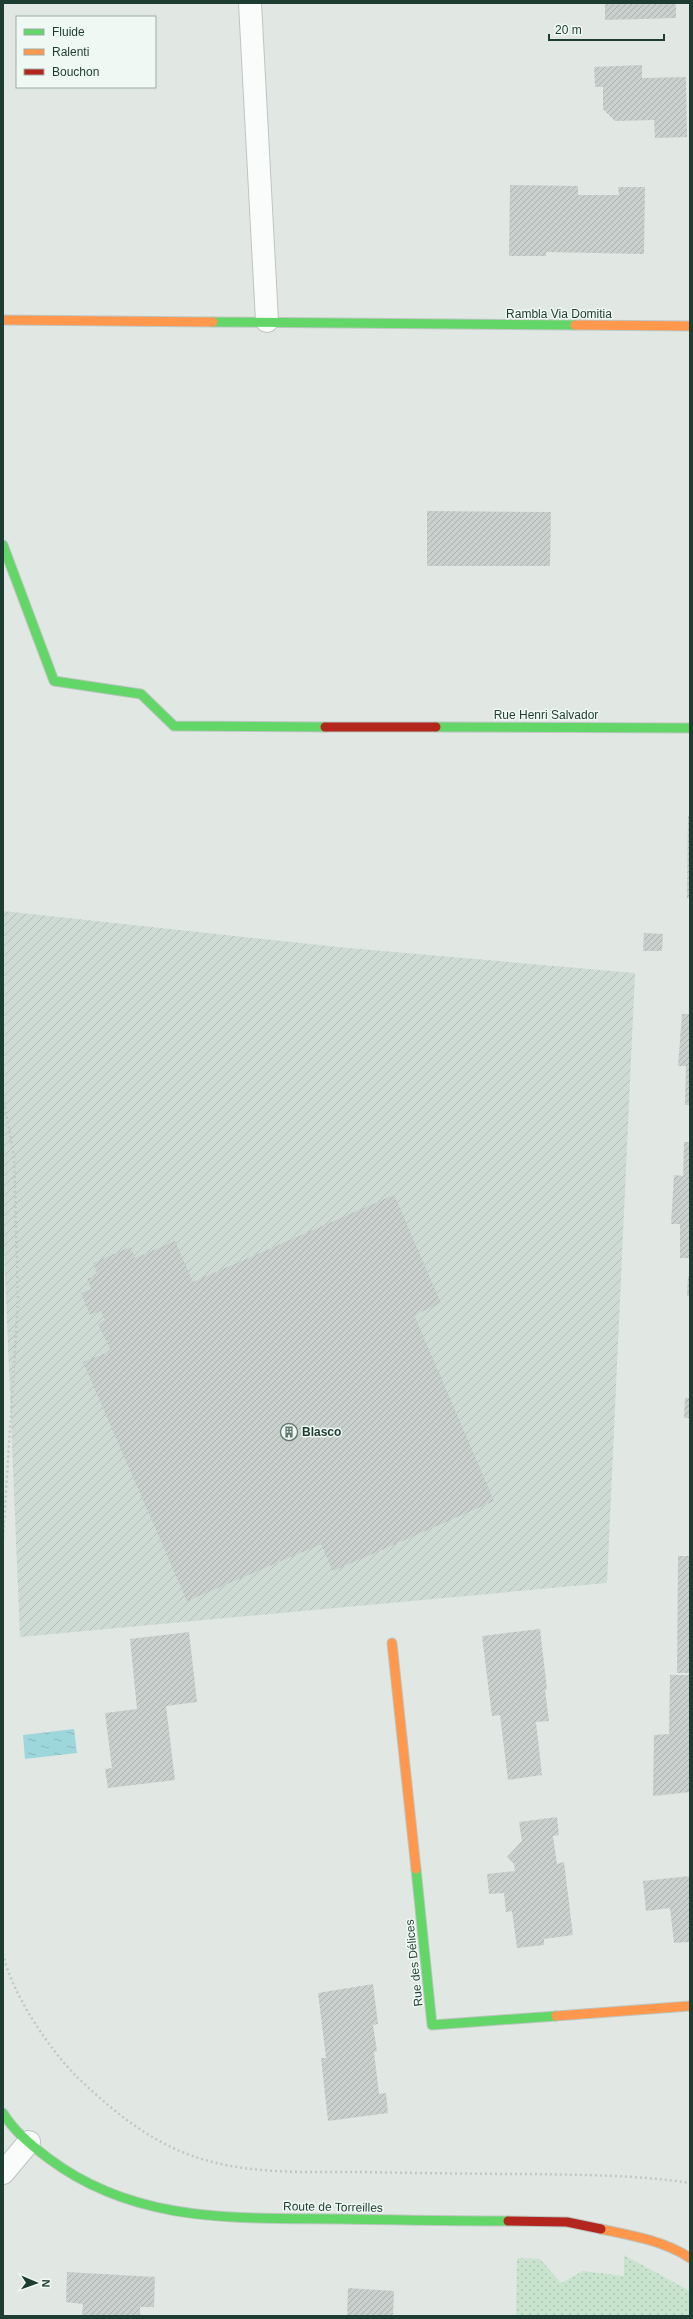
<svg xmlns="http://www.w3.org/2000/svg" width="693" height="2319" font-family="Arial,sans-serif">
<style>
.industrial{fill:url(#industrial-furrows)}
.grass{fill:url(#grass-dots)}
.water{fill:url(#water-ripples)}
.building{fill:url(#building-hatch)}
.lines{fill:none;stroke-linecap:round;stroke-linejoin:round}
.street-casing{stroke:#bec5c1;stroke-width:24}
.fast-casing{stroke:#bdc6c2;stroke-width:11}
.slow-casing{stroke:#bdc6c2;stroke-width:11}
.jam-casing{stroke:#bdc6c2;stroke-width:11}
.path{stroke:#bec9c5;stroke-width:2.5;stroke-dasharray:2 3;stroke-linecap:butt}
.street{stroke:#fafcfb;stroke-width:22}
.fast{stroke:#63d668;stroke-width:9}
.slow{stroke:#ff974d;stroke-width:9}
.jam{stroke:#b3261e;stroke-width:9}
.labels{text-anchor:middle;stroke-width:3;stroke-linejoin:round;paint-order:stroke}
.street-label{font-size:12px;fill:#1e3d32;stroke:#eff8f3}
.poi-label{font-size:12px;font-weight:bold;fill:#1e3d32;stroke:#eff8f3;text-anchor:start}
</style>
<defs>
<pattern id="industrial-furrows" width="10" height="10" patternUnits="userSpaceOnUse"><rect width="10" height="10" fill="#cedad4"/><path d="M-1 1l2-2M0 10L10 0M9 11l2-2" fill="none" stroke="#b0bcb6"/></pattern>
<pattern id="grass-dots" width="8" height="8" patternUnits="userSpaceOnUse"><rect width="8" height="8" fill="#c8e3ce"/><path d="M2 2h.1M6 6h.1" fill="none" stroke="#abc4b1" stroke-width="1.8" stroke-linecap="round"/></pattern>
<pattern id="water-ripples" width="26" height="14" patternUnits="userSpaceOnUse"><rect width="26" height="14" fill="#9dd7db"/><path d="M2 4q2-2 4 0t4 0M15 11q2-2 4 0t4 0" fill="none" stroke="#87b9bc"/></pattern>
<pattern id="building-hatch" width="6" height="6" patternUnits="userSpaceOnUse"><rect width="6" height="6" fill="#c8cfcc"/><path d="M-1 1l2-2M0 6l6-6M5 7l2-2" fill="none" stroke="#abb3b0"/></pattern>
</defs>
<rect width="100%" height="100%" fill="#e1e8e4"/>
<!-- industrial -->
<path class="industrial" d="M3 911 348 948 635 973 607 1583 20 1637 3 1224Z"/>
<!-- grass -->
<path class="grass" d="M624 2255 690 2291V2316H516L517 2258 540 2259 561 2283 583 2271 624 2276Z"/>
<!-- water -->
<path class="water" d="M74 1729 77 1753 25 1759 23 1735Z"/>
<!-- building -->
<path class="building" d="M605 3H676V18L605 20Z
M642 65V78L686 77 687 137 655 138 654 120 615 121 603 109V87H595L594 67Z
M510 185 578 186V195H619L618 187H645L644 254 546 252V256H509Z
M427 511 551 512 550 566H427Z
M688 816H690V898H687Z
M644 933 663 934 662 951H643Z
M682 1014H690V1105H685L686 1066H678Z
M684 1142H690V1258H680V1224H671L674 1175 683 1176Z
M394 1195 441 1303 414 1315 494 1501 333 1571 321 1544 187 1601 83 1362 111 1351 98 1324 105 1320 101 1311 90 1315 81 1293 92 1289 87 1279 98 1275 93 1263 130 1247 135 1258 175 1241 193 1282Z
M688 1276H690V1296H687Z
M685 1398H690V1418H684Z
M678 1556H690V1673H677Z
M540 1629 547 1689 545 1690 549 1721 536 1722 542 1775 508 1780 500 1715 492 1716 482 1636Z
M189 1632 197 1702 166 1706 175 1780 108 1788 105 1769 112 1768 105 1713 137 1709 130 1639Z
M670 1675H690V1792L653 1796 654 1735 669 1734Z
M557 1817 559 1835 553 1836 557 1864 564 1862 573 1935 544 1939V1945L517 1948 512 1911 506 1912 504 1893 489 1894 487 1874 515 1871 514 1864 507 1857 522 1841 519 1822Z
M690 1876V1942L674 1943 670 1908 646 1911 643 1881Z
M373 1984 378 2024 373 2025 377 2051 374 2052 379 2094 386 2093 388 2113 328 2121 321 2058H326L318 1993Z
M67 2272 155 2277 154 2307H140V2316H82L83 2304 66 2302Z
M348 2288 394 2291 393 2316H347Z"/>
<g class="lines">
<!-- street casing -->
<g class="street-casing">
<path id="street" d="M250 3 267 321
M3 2173 29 2142"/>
</g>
<!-- fast casing -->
<g class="fast-casing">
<path id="fast" d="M213 322 575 325
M3 545 54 681 141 694 174 726 325 727
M436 727 690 728
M416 1869 432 2025 556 2016
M3 2113C14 2131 31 2145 48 2158 134 2223 233 2218 335 2219 393 2220 450 2221 508 2221"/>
</g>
<!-- slow casing -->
<g class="slow-casing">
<path id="slow" d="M3 320 213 322
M575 325 690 326
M392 1643 416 1869
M556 2016 690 2006
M601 2229C630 2235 665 2241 690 2258"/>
</g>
<!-- jam casing -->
<g class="jam-casing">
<path id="jam" d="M325 727H436
M508 2221 567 2222 601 2229"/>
</g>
<!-- path -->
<path class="path" d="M3 1097 14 1156 18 1302 3 1539
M3 1954C12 1994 49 2049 78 2078 109 2107 140 2134 180 2151 235 2175 300 2172 359 2172 417 2173 475 2174 533 2174 585 2175 638 2175 690 2183"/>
<!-- street -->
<use href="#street" class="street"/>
<!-- fast -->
<use href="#fast" class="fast"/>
<!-- slow -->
<use href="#slow" class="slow"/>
<!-- jam -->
<use href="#jam" class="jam"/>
</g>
<!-- icons -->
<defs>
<g id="building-ring" transform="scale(0.9)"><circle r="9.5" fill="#eff8f3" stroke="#627970" stroke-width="1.5"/><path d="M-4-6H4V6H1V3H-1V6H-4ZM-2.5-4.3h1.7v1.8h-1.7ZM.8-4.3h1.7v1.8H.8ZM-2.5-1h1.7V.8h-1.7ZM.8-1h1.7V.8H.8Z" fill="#627970"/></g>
</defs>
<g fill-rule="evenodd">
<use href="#building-ring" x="289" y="1432"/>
</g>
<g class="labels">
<!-- street labels -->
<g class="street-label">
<text x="559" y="318">Rambla Via Domitia</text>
<text x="546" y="719">Rue Henri Salvador</text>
<text transform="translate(414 1963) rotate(-96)" y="4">Rue des Délices</text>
<text transform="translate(333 2207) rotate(1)" y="4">Route de Torreilles</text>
</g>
<!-- poi labels -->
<g class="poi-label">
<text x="302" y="1436">Blasco</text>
</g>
</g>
<!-- border -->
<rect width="693" height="2319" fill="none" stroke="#1e3d32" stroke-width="8"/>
<!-- legend -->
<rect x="16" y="16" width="140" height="72" fill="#eff8f3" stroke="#9bada6"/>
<rect x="24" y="29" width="20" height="6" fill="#63d668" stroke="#9bada6"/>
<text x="52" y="36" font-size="12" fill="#1e3d32">Fluide</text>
<rect x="24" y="49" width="20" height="6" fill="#ff974d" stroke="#9bada6"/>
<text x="52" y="56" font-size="12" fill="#1e3d32">Ralenti</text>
<rect x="24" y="69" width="20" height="6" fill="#b3261e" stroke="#9bada6"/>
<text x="52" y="76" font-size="12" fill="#1e3d32">Bouchon</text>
<!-- north arrow -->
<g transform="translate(36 2283) rotate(92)" stroke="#eff8f3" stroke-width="3" paint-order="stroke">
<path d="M0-3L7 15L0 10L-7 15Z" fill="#1e3d32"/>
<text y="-6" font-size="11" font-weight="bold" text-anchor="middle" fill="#1e3d32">N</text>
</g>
<!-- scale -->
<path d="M549 34v6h115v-6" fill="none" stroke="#1e3d32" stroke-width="2"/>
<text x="555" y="34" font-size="12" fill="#1e3d32" stroke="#eff8f3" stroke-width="3" paint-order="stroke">20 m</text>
</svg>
